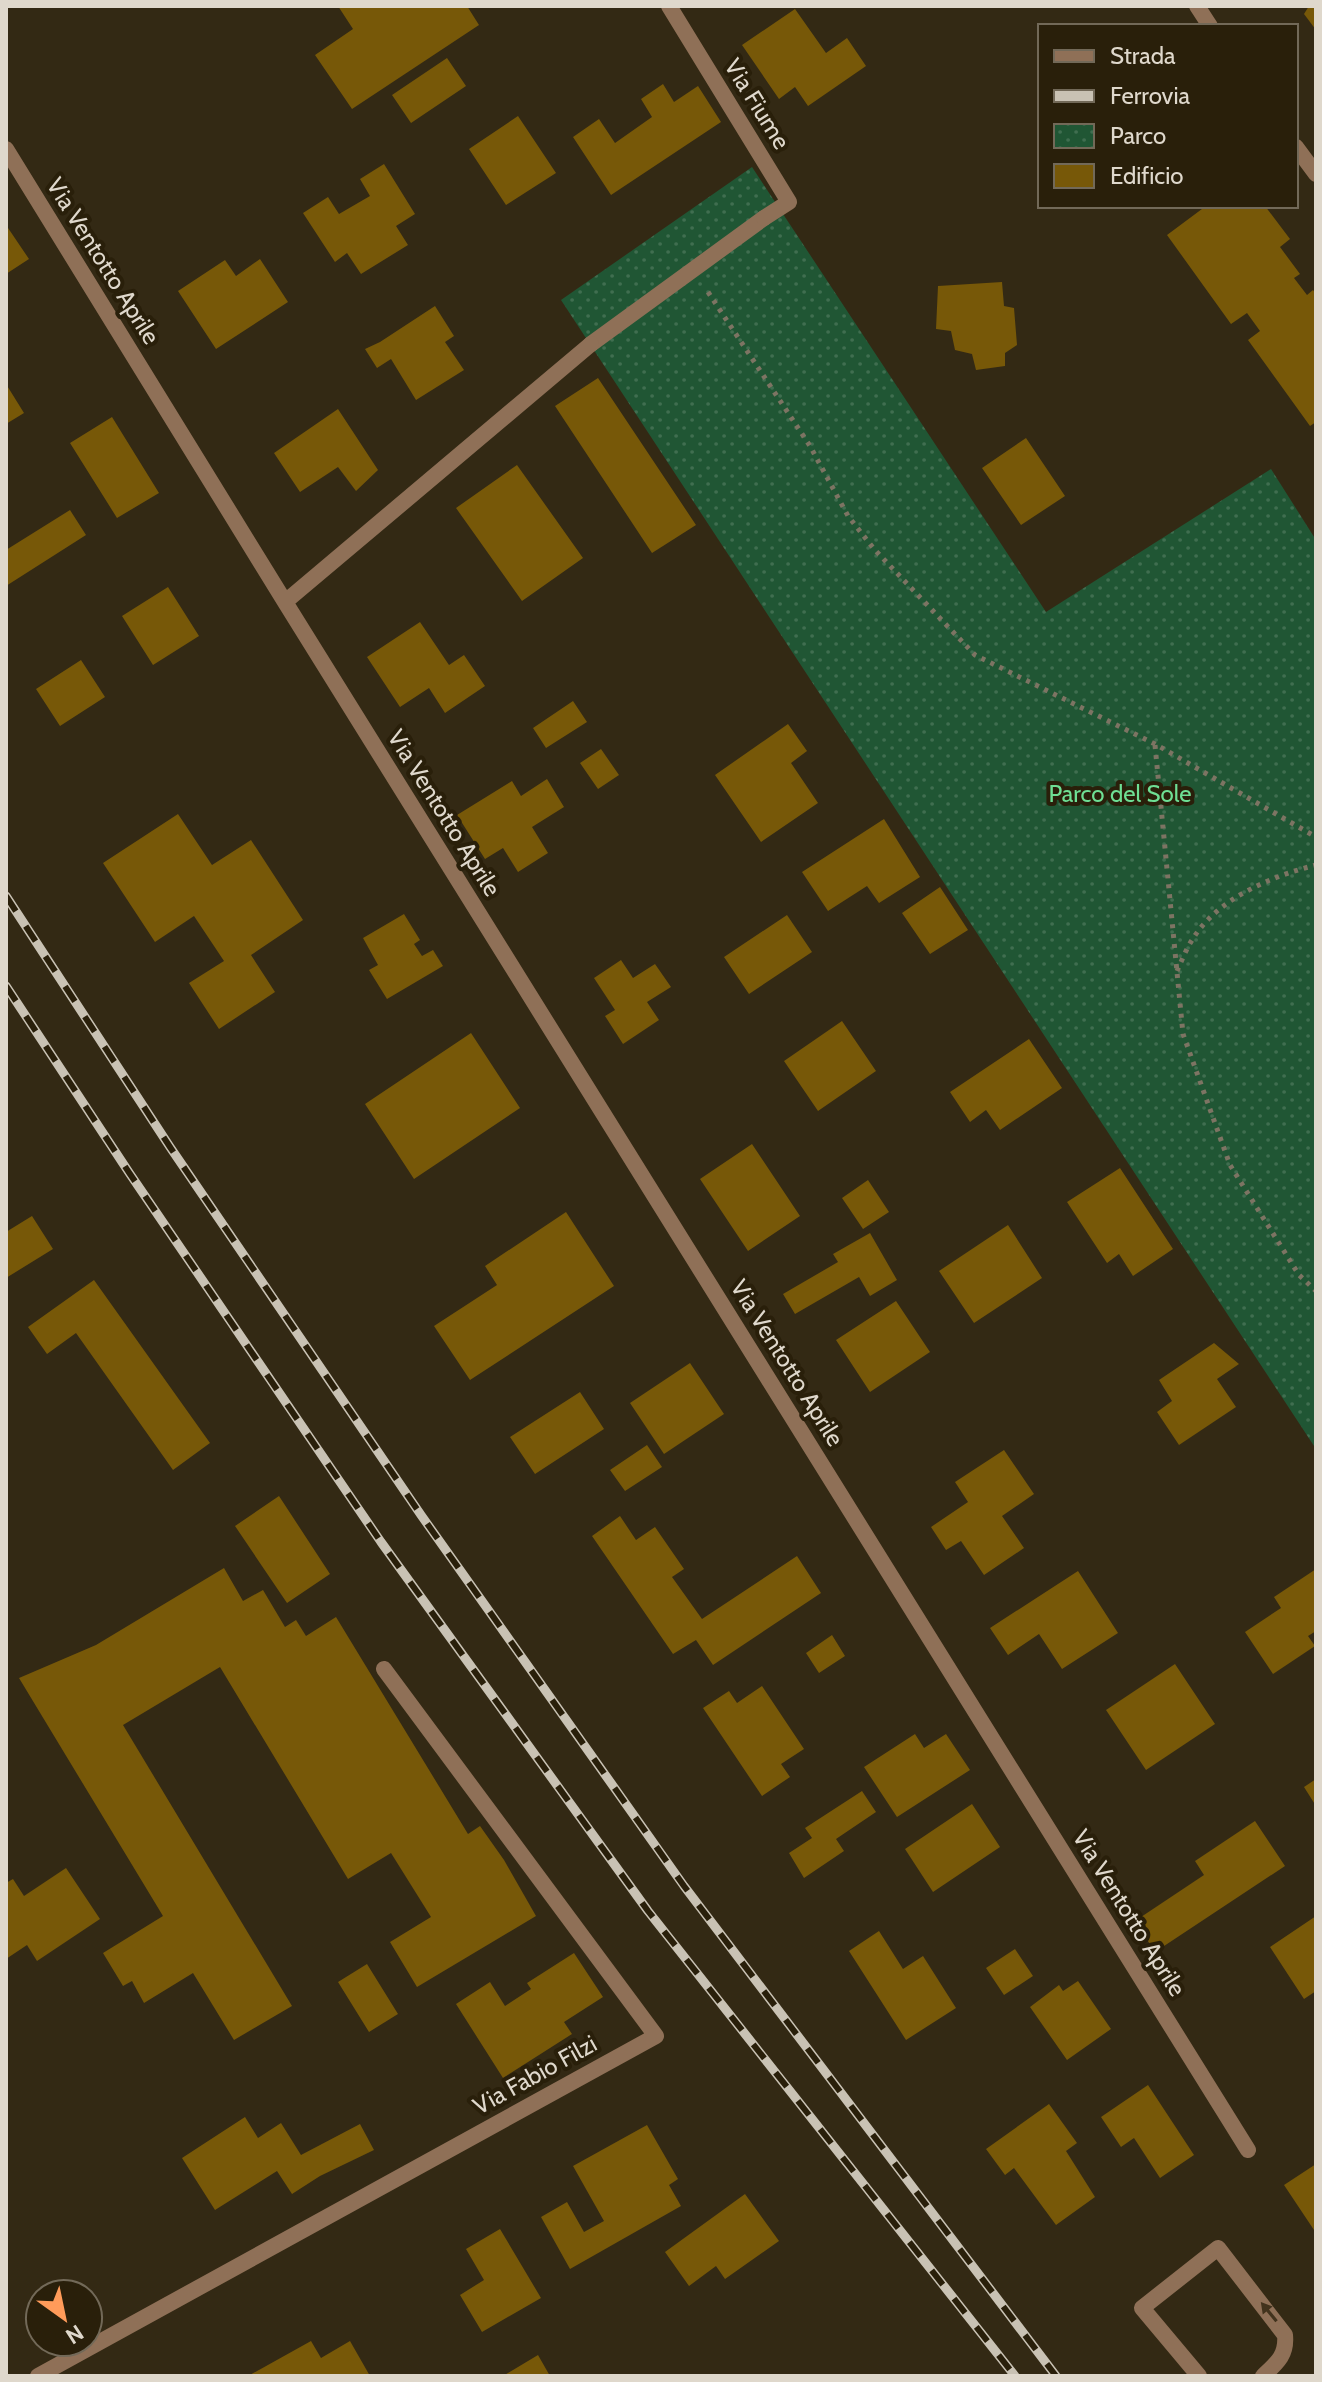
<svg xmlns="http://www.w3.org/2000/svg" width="1322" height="2382" font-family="Cabin,sans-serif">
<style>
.park{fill:url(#park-dots)}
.building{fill:#775808}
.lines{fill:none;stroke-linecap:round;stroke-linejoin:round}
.path{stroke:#7d7463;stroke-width:5;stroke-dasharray:4 6;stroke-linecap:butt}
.pedestrian{stroke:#8f7057;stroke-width:16}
.minor{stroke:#8f7057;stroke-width:16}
.rail-casing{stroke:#c9c2b4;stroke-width:9}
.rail{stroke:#291f0a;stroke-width:6;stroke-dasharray:18;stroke-linecap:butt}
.oneway{fill:#42331d}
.labels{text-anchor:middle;stroke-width:8;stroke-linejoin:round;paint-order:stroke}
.street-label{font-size:24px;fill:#dfd8cc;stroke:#291f0a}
.park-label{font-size:24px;fill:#6edf94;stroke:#291f0a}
</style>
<defs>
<pattern id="park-dots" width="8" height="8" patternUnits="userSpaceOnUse" patternTransform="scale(2)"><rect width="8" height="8" fill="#205634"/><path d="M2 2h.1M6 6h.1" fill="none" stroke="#406e50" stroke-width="1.8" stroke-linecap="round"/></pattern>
</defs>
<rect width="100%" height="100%" fill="#332914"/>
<!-- park -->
<path class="park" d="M752 167 1046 612 1271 469 1316 540V1449L561 300Z"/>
<!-- building -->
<path class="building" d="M338 6H467L479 25 352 109 315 55 353 29Z
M1309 6H1316V30L1304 14Z
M795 9 826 53 847 38 866 66 808 106 795 87 779 99 742 45Z
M447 58 466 86 411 123 392 95Z
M663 84 674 102 698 86 721 122 611 195 573 137 599 119 615 143 652 117 641 99Z
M518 116 556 173 506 205 469 149Z
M384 164 415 214 396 226 408 245 361 274 347 253 335 262 303 213 328 197 339 214 370 196 360 179Z
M1206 206H1265L1290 239 1280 247 1300 274 1294 278 1307 295 1313 290 1316 294V422L1310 426 1248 340 1260 331 1247 313 1231 324 1167 235Z
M6 225 29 259 6 274Z
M260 259 288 302 216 349 178 291 225 260 236 276Z
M1002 282 1004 306 1014 308 1017 345 1005 353V366L976 370 972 354 955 350 951 331 936 329 938 286Z
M435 306 454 336 445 342 464 370 416 400 391 359 377 368 365 349 380 342Z
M598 378 696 525 652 553 555 406Z
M6 384 24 413 6 424Z
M338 409 378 470 356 491 338 467 300 492 274 453Z
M112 417 159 493 117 518 70 443Z
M1026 438 1065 496 1021 525 982 468Z
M517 465 583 558 522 601 456 508Z
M70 510 86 535 6 586V550Z
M168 587 199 636 153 665 122 616Z
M420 622 449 665 464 655 485 686 445 713 429 688 400 707 367 657Z
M81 660 105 697 60 726 36 689Z
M573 701 587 722 546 748 533 728Z
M788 724 807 751 791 763 818 803 761 842 715 775Z
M601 749 619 775 598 789 580 763Z
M547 779 564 807 532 827 548 853 518 872 503 848 485 859 457 815 512 781 521 796Z
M178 814 212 865 251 840 303 920 251 955 275 992 219 1029 189 983 224 961 194 916 155 942 103 863Z
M884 819 920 877 879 903 867 886 828 911 802 872Z
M940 887 968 930 930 954 902 913Z
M404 914 420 940 414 944 422 956 433 950 443 966 387 999 369 970 378 965 363 938Z
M787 915 812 952 749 994 724 957Z
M621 960 633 978 655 964 671 987 647 1002 659 1020 623 1044 605 1016 615 1010 594 978Z
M842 1021 876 1071 818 1111 784 1061Z
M471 1033 520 1108 414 1179 365 1104Z
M1029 1039 1062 1088 1000 1130 986 1110 970 1122 950 1092Z
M752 1144 800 1216 748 1251 700 1179Z
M1120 1168 1173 1249 1133 1276 1119 1254 1107 1263 1067 1202Z
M868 1180 889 1212 863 1229 842 1198Z
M566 1212 614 1286 470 1380 434 1326 497 1285 485 1266Z
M32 1216 53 1249 6 1278V1232Z
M1008 1225 1042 1278 974 1323 939 1271Z
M870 1233 897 1280 870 1296 859 1277 795 1314 783 1294 838 1262 833 1254Z
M94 1280 210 1443 173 1470 76 1333 47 1354 28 1327Z
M896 1301 930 1352 870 1392 836 1340Z
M1214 1343 1239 1364 1217 1379 1236 1407 1179 1445 1157 1412 1172 1401 1159 1380Z
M690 1363 724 1414 664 1454 630 1403Z
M580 1392 604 1429 535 1474 510 1437Z
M647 1445 662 1467 625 1491 610 1470Z
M1004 1450 1034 1494 1002 1516 1024 1548 984 1575 961 1541 946 1550 931 1527 968 1502 955 1482Z
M279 1496 330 1574 287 1603 235 1526Z
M620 1516 636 1540 655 1527 684 1569 672 1577 702 1619 797 1556 821 1593 713 1665 696 1640 673 1654 592 1536Z
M224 1568 243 1601 263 1590 285 1627 296 1620 306 1636 336 1617 468 1834 480 1826 504 1860 536 1916 417 1987 390 1942 431 1917 391 1853 348 1879 220 1667 123 1725 292 2006 234 2040 193 1973 144 2003 132 1981 123 1986 103 1953 163 1916 19 1678 96 1645Z
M1316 1569V1631L1308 1636 1315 1646 1273 1674 1245 1632 1281 1608 1274 1597Z
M1078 1571 1118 1633 1062 1669 1039 1634 1008 1655 990 1628Z
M832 1635 845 1656 819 1673 806 1653Z
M1175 1664 1215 1724 1146 1770 1106 1710Z
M762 1686 804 1749 781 1764 790 1777 762 1796 703 1708 729 1691 737 1703Z
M915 1734 924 1748 946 1734 970 1770 897 1817 864 1767Z
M1316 1779V1806L1304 1787Z
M862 1791 876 1812 836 1839 844 1851 804 1878 789 1853 812 1838 805 1828Z
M972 1804 1000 1847 933 1892 905 1849Z
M1255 1821 1285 1866 1155 1952 1135 1921 1204 1875 1195 1861Z
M66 1868 100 1919 37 1961 27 1945 6 1959V1883L13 1879 24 1896Z
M1316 1916V1991L1304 1999 1270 1947Z
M879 1931 903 1969 923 1956 956 2008 906 2040 849 1951Z
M1015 1949 1033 1976 1004 1995 986 1968Z
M574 1953 603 1997 564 2022 572 2034 503 2078 456 2004 490 1982 505 2006 531 1989 527 1983Z
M367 1964 398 2014 369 2032 338 1982Z
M1078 1981 1111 2029 1067 2060 1030 2007 1059 1985 1063 1991Z
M1148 2085 1194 2155 1160 2178 1134 2138 1121 2147 1101 2117Z
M1049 2104 1077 2143 1066 2151 1095 2197 1056 2225 1014 2168 1005 2175 986 2149Z
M245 2117 258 2138 281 2123 301 2155 360 2124 374 2150 320 2176 292 2194 277 2171 215 2210 182 2158Z
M647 2125 678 2179 669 2185 681 2206 570 2269 541 2217 567 2202 584 2232 604 2221 573 2166Z
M1316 2164V2233L1284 2185Z
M745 2194 779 2241 725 2279 716 2266 689 2286 665 2252Z
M500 2229 541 2298 482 2332 460 2295 484 2280 466 2249Z
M311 2341 321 2358 350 2341 370 2376H248Z
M538 2355 550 2376H503Z"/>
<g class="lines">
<!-- path -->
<path class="path" d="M708 292 810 446 848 516 874 549 975 655 1155 744 1316 837
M1155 745 1183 1034 1230 1165 1299 1275 1316 1291
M1177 971C1182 960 1187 947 1194 937 1219 898 1272 876 1316 865"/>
<!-- pedestrian -->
<path class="pedestrian" d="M591 344 764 218"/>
<!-- minor -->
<path class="minor" d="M669 6 789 202 764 218
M1197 6 1210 26
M1296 147 1316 174
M6 149 285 602 1248 2150
M285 602 591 344
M38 2376 656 2036 384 1669
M1199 2376 1142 2308 1218 2248 1285 2335C1287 2355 1277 2363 1263 2376"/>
<!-- rail casing -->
<g class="rail-casing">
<path id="rail" d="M6 896 170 1147 421 1515 684 1886 1056 2376
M6 986 130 1174 381 1542 648 1911 1015 2376"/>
</g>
<!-- rail -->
<use href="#rail" class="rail"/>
</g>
<!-- one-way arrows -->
<defs><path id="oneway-solid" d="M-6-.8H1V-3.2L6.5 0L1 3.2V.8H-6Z" transform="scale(2)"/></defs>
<use class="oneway" href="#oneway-solid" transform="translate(1269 2312) rotate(-129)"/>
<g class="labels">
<!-- street labels -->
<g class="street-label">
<text transform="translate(757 104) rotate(58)" y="8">Via Fiume</text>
<text transform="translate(103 261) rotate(58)" y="8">Via Ventotto Aprile</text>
<text transform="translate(444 813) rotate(58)" y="8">Via Ventotto Aprile</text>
<text transform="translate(787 1363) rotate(58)" y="8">Via Ventotto Aprile</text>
<text transform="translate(1129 1913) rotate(58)" y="8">Via Ventotto Aprile</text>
<text transform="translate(535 2075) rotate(-29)" y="8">Via Fabio Filzi</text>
</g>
<!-- park labels -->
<g class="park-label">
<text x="1120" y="802">Parco del Sole</text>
</g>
</g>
<!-- border -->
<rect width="1322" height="2382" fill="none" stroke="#dfd8cc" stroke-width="16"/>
<!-- legend -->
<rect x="1038" y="24" width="260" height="184" fill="#291f0a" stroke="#726958" stroke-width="2"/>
<rect x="1054" y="50" width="40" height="12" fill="#8f7057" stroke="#726958" stroke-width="2"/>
<text x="1110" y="64" font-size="24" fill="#dfd8cc">Strada</text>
<rect x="1054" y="90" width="40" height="12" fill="#c9c2b4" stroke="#726958" stroke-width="2"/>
<text x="1110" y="104" font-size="24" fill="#dfd8cc">Ferrovia</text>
<rect x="1054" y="124" width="40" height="24" fill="url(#park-dots)" stroke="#726958" stroke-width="2"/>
<text x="1110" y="144" font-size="24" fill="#dfd8cc">Parco</text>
<rect x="1054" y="164" width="40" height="24" fill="#775808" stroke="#726958" stroke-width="2"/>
<text x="1110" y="184" font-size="24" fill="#dfd8cc">Edificio</text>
<!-- north arrow -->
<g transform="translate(64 2318) rotate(147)"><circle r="38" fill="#291f0a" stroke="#726958" stroke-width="2"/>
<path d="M0-6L14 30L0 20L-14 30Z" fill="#ff9b5a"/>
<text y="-12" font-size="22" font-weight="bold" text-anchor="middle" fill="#dfd8cc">N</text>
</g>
</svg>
